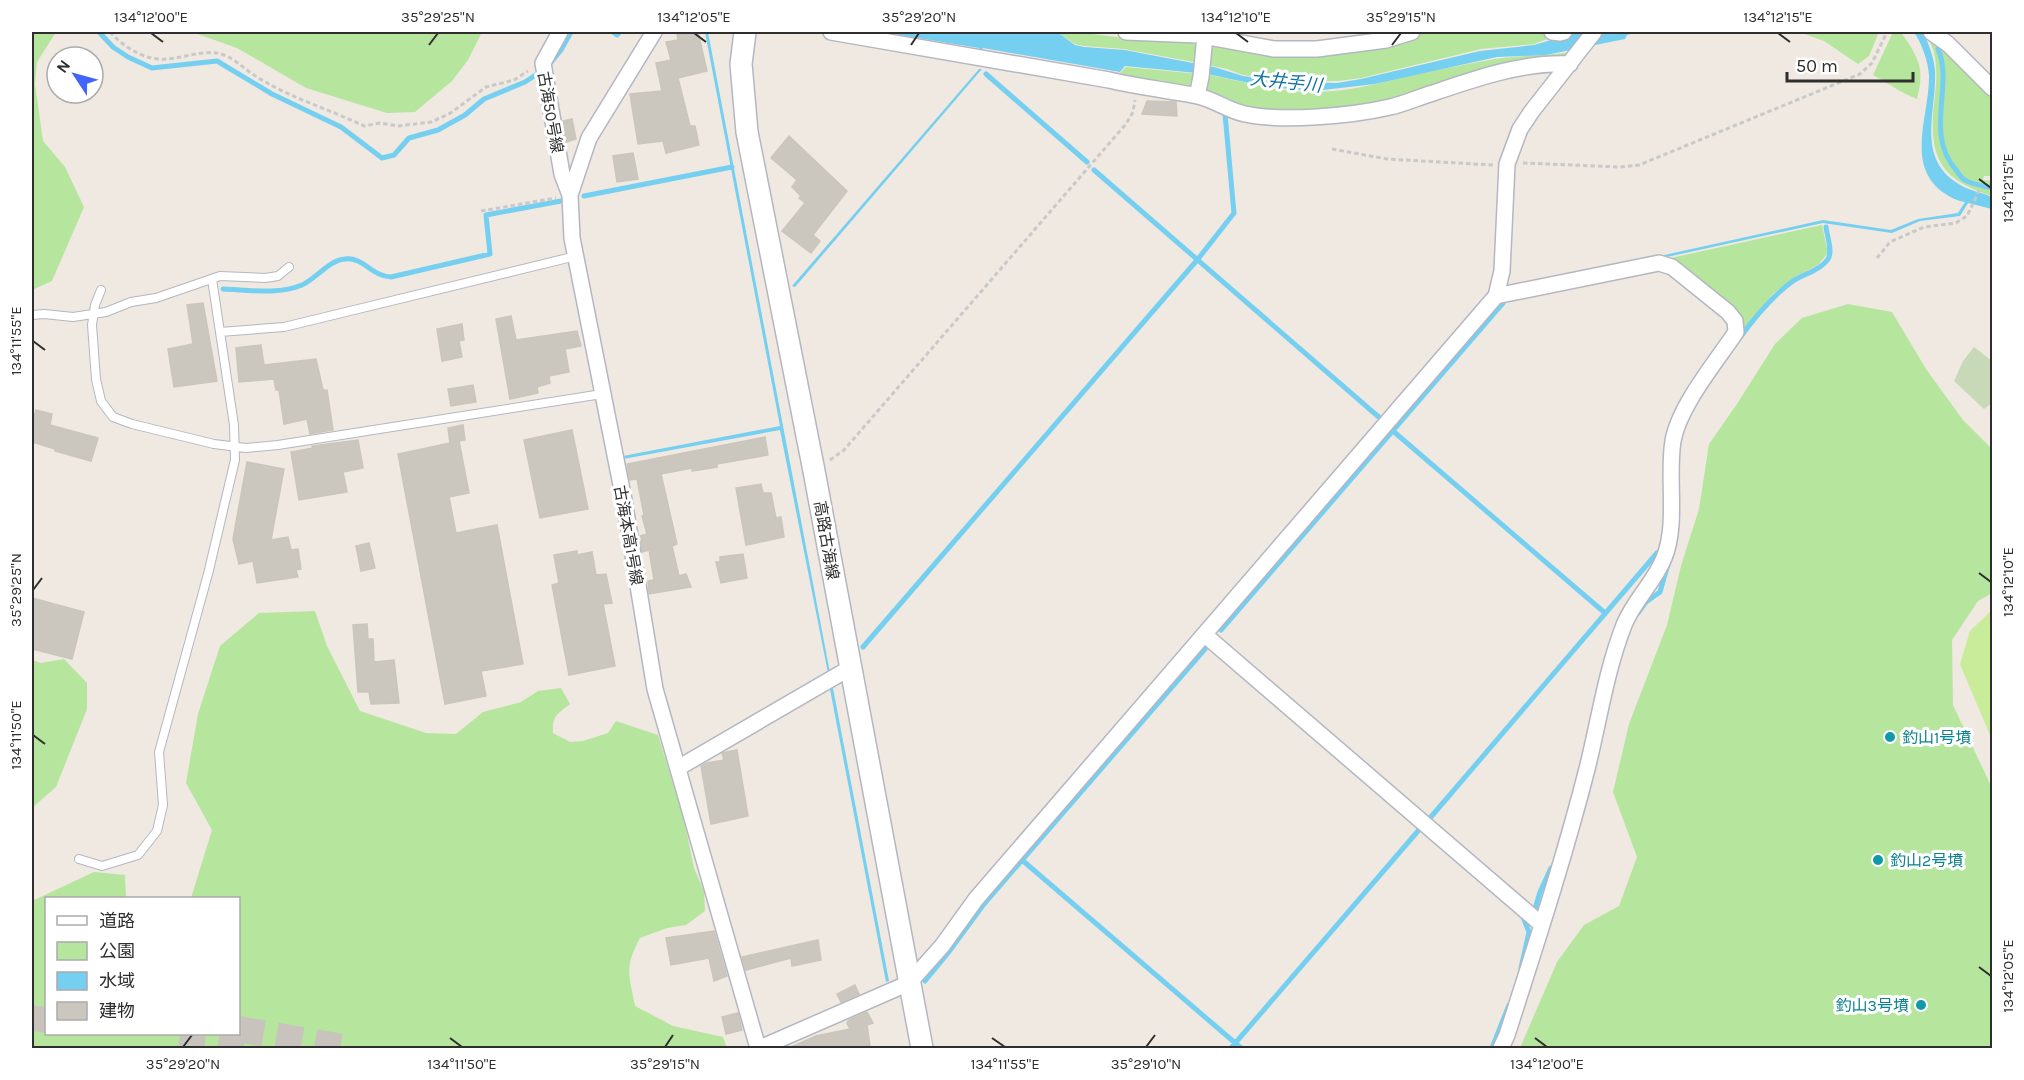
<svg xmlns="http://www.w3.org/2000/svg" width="2024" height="1080" font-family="Karla,'Noto Sans JP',sans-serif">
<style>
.green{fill:#b6e59e}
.cemetery{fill:#c8d9b8}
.pitch{fill:#c9ec9a}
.water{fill:#75cff0}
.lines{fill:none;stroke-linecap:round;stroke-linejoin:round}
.stream{stroke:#75cff0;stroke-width:5}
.building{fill:#cbc7bf;stroke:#cbc5ba;stroke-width:1.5}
.motorway-tunnel{stroke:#c8c4bd;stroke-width:26;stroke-dasharray:26 13;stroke-linecap:butt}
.service-casing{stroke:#b4b7c1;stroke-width:10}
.minor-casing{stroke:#b4b7c1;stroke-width:18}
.secondary-casing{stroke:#b4b7c1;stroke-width:24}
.path{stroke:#c9c9c9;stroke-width:3;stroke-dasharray:4.5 3;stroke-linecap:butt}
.service{stroke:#fff;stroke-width:8}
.minor{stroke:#fff;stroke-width:15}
.secondary{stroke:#fff;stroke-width:21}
.ticks{fill:none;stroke:#2e2e2e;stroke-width:2}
.culture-dot{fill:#0f9aa8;stroke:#fff;stroke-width:2}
.labels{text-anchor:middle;stroke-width:6;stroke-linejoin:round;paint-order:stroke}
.street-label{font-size:16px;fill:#2e2e2e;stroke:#fff}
.culture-label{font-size:16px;fill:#0d838f;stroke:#fff;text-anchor:start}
.water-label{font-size:18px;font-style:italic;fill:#0d6fa3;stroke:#fff}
.neatline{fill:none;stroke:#2e2e2e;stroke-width:2}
.ticks-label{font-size:15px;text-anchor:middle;fill:#2e2e2e}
</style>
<rect width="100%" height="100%" fill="#efe9e1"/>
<!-- green -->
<path class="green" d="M32 32H56L37 62 35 84 43 141 65 167 84 207 52 281 32 290Z
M192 32H482L468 60 452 81 415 112 387 113 306 88 237 48Z
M871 32 1120 73 1126 67 1199 74 1194 90Z
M1048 32H1077L1116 37 1198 41 1199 63 1124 49 1084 46 1075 44 1060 34Z
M1428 32H1543L1550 38 1534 44 1481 49 1361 78 1338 81H1287L1243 75 1227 69 1204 64 1208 43 1383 45Z
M1799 32H1879L1869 56 1858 64 1824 41Z
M1893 32H1901C1919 59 1925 67 1917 99 1901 93 1888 83 1873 75Z
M1926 36 1963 65 1992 95V176H1984L1983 180 1992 181V196C1942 180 1928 159 1934 104 1936 87 1938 69 1934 53 1933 47 1929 41 1926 36Z
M1572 52 1568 57 1388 103 1298 113 1246 110 1201 93 1204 74C1241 80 1277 93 1316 92 1348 92 1379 83 1410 76 1438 70 1466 64 1495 59 1520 55 1546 56 1572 52Z
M1822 225 1828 253 1818 265 1793 278 1772 295 1740 333 1666 259Z
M1848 304 1892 312 1926 369 1963 420 1992 449V593L1978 601 1952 640 1953 705 1992 788V1048H1520L1557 962 1584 925 1619 906 1637 857 1613 792 1629 724 1667 625 1681 566 1699 509 1709 444 1737 404 1775 344 1802 318Z
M315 611 327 646 360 711 426 733 456 734 483 712 521 702 538 691 561 688 570 704C557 714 552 716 553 733L570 742 583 741 608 733 616 721 658 735 684 820 694 868 704 891 705 911 686 925 667 928 640 938C624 968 629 974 635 1006L673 1026 723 1037 727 1048H32V901L94 872 125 875 126 898H46V1034H238V898H191L212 830 186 783 198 714 220 646 259 613Z
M64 659 87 683V709L56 787 32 808V660L41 663Z"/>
<!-- cemetery -->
<path class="cemetery" d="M1974 347 1992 361V403L1984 409 1954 381 1963 361Z"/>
<!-- pitch -->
<path class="pitch" d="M1992 610V740L1960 664 1970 631Z"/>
<!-- water -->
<path class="water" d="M705 32H708L831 678H829L780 430 623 459V456L780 426Z
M881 32H1041L1060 34 1075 45 1084 47 1125 50 1156 56 1214 67 1243 76 1287 82 1337 83 1361 79 1480 51 1534 45 1579 32H1640L1627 35 1625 39 1546 55 1497 57 1375 84 1314 91 1268 87 1207 74 1125 66 1120 72 983 48 982 51 979 50V48Z
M1914 32H1923C1929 45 1934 57 1935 71 1937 112 1914 160 1962 186 1971 191 1983 193 1992 197V209L1968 203 1960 216 1920 221 1892 233 1823 223 1561 280 1560 278 1823 220 1891 230 1918 219 1958 213 1965 202C1957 201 1950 197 1944 193 1904 165 1930 115 1929 75 1928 61 1922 44 1914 32Z
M979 69H982L795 287 792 286Z
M832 683 889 981 886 982 829 684Z"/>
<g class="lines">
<!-- stream -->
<path class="stream" d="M99 32 113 47 128 57 152 68 217 61 272 94 341 127 382 158 394 155 409 138 438 130 465 115 484 99 525 82 537 74
M613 32 617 35 620 32
M1938 49C1954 85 1924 134 1956 170 1959 174 1962 179 1965 180 1973 185 1984 186 1992 188
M548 66 561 50 571 32
M986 74 1087 162
M1094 170 1381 419
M584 196 732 167
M223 289C249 290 278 295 302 285 316 279 329 260 345 259 364 257 371 276 391 277L490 254 486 215 561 201
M1739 339C1754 318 1772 296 1793 281 1803 274 1821 270 1828 259 1833 252 1827 236 1826 227
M1393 431 1605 613
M1638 613 1646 602 1660 592 1668 564
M1221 630 1503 303
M863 647 1198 259 1234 213 1225 114
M1430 818 1657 553
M1022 860 1241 1048
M1535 909 1540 892 1551 868
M1521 968 1529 932 1523 917
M925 981 948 953 984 904 1205 649
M1231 1048 1418 831
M1492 1048 1509 1005"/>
</g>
<!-- building -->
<path class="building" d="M698 32 707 71 678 78 690 126H695L699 145 666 153 663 141 638 144 630 94 662 91 656 63 671 60 666 42 678 40 677 34Z
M1147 101 1176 102 1177 116 1142 114Z
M572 119 576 139 566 142 563 121Z
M789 136 847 191 813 235 820 241 811 253 782 231 805 203 799 198 801 196 792 187 797 180 771 158Z
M633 153 638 179 617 182 613 156Z
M203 303 217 381 174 387 168 349 193 344 187 305Z
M511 316 516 340 577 331 581 346 565 349 569 372 549 376 550 383 537 387 538 393 510 399 496 319Z
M462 324 464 340 459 341 462 357 442 361 437 329Z
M261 345 264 365 316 359 323 390H327L333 430 310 434 307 419 284 424 279 390H276L274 379 239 382 236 348Z
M473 385 476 402 451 406 448 389Z
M36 410 52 414 50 425 98 438 91 461 55 451V449L32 442V420L33 421Z
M463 425 465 440 459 441 469 493 449 497 456 533 497 525 523 664 481 671 486 696 445 704 398 454 455 442 450 443 448 428Z
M572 430 588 509 540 518 524 440Z
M765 437 768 455 717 464V467L699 470 692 471V468L661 474 677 544 672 546 679 576 686 574 691 587 649 594 648 581 654 580 649 550 642 552 640 536 647 534 642 516 644 515 637 479 630 480 627 464Z
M358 440 363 468 343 472 347 492 299 500 291 452 313 448 312 446Z
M247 462 284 469 271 540 288 537 291 550 298 549 301 569 296 570 298 577 257 583 253 561 239 564 233 539Z
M761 484 763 493H771L776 518 781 517 784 537 746 545 736 488Z
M369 543 375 568 361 571 356 546Z
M577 551V555L592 552 596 575 606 574 612 603 603 604 615 666 569 675 552 585 559 583 554 555Z
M743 554 747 578 721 583 716 562H720V557Z
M32 598 84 612 72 659 32 649Z
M367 624 368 639H373L374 662 394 660 399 703 371 704 369 692H358L353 625Z
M737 750 748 816 711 824 701 766 707 763 724 760 722 753Z
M714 931 727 976 714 981 709 958 671 965 666 938Z
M818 940 821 960 792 966 791 958 746 970 742 957Z
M855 985 859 994 841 1002 837 994Z
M867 1012 873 1023 867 1025 870 1046H867L868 1048H789L816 1036 850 1029 847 1023 849 1020Z
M738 1013 742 1030 726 1034 722 1017Z"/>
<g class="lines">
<!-- motorway-tunnel -->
<path class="motorway-tunnel" d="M32 1018 46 1020
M238 1029 349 1048
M180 1034 258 1045"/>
<!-- service casing -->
<g class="service-casing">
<path id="service" d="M101 290 95 305 92 325 96 379 101 401 113 417 132 424 214 444 246 448 278 445 602 394
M32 315 44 314 73 317 106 312 131 302 156 298 220 276 265 278 278 276 289 267
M220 332 284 327 576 256
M79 859 102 866 138 855 157 831 163 805 159 752 208 574 235 460 234 425 212 279"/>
</g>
<!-- minor casing -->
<g class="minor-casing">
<path id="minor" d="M560 32 543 63 562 174 570 195
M654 32 589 138 570 195 572 238 624 500 655 689 758 1048
M831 32 1109 80C1138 87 1168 90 1198 96 1215 100 1229 111 1245 114 1283 122 1351 116 1390 107 1404 104 1419 97 1433 93 1477 78 1523 62 1570 64
M1126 32 1198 35 1274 49H1317L1386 40 1412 32
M1552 32 1560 33 1564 32
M1931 32 1948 44 1992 88
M1197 96 1201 77 1205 36
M1496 296 1659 263 1672 267 1728 312 1735 321 1736 332C1716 362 1679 406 1673 441 1667 478 1678 524 1664 558 1654 583 1634 600 1624 625 1606 671 1599 721 1587 769 1564 859 1535 947 1507 1035L1501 1048
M1205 635 1541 924
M678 768 850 668
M760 1048 909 983 942 946 976 899 1496 296 1502 271 1507 164 1520 129 1532 111 1594 32"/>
</g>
<!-- secondary casing -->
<g class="secondary-casing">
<path id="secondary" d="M745 32 741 64 747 132 814 471 922 1048"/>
</g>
<!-- path -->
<path class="path" d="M110 32C124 47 145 61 166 59 183 58 199 51 216 53 229 54 241 66 251 73 286 97 327 108 364 126L380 123 398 126 431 122 449 114 486 87 514 80 528 71
M1332 149 1387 159 1493 165
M1523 163 1620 167 1639 165 1860 74 1872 63 1887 32
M481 211 556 198
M1877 258 1890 242 1924 227 1956 223 1967 216 1979 191
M830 460 844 450 1126 124 1133 112 1135 100"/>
<!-- service -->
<use href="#service" class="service"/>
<!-- minor -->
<use href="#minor" class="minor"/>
<!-- secondary -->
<use href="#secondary" class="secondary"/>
</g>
<!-- ticks -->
<path class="ticks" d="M151 33 163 42M694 33 706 42M1236 33 1248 42M1778 33 1790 42M429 45 438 33M911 45 919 33M1392 45 1401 33M1979 179 1991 188M33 341 45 350M1979 573 1991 582M33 590 42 578M33 735 45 744M1979 967 1991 976M450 1038 462 1047M992 1038 1005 1047M1535 1038 1547 1047M183 1047 192 1035M665 1047 673 1035M1146 1047 1155 1035"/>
<!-- markers -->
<g class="culture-dot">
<circle cx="1890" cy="737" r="6"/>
<circle cx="1878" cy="860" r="6"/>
<circle cx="1921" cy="1005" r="6"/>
</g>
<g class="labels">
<!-- street labels -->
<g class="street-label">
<text transform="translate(551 112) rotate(80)" y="6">古海50号線</text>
<text transform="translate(629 535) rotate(80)" y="6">古海本高1号線</text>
<text transform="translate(827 540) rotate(80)" y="6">高路古海線</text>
</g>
<!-- culture labels -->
<g class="culture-label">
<text x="1902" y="743">釣山1号墳</text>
<text x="1890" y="866">釣山2号墳</text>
<text x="1909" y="1011" text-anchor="end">釣山3号墳</text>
</g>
<!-- water labels -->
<g class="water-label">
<text transform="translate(1286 82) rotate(6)" y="6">大井手川</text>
</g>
</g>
<!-- border -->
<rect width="2024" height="1080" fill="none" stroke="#ffffff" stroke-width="66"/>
<!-- legend -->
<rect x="45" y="897" width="195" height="138" fill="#ffffff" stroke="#ababab" stroke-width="1.5"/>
<rect x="57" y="916" width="30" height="9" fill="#ffffff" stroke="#ababab" stroke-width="1.5"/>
<text x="99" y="927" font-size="18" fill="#2e2e2e">道路</text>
<rect x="57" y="942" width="30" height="18" fill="#b6e59e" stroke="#ababab" stroke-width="1.5"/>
<text x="99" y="957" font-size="18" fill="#2e2e2e">公園</text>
<rect x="57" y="972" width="30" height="18" fill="#75cff0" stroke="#ababab" stroke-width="1.5"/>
<text x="99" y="987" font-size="18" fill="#2e2e2e">水域</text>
<rect x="57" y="1002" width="30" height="18" fill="#cbc7bf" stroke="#ababab" stroke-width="1.5"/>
<text x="99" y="1017" font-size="18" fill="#2e2e2e">建物</text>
<!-- north arrow -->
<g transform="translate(75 75) rotate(306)"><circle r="28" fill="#ffffff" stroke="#ababab" stroke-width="1.5"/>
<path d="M0-4.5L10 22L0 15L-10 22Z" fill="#4264fb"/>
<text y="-9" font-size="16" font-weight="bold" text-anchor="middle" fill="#2e2e2e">N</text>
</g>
<!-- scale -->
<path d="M1787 72v9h126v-9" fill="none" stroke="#2e2e2e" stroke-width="3"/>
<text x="1796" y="72" font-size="18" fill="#2e2e2e" stroke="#ffffff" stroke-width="4.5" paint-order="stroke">50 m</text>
<rect x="33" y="33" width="1958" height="1014" class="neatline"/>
<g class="ticks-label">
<text x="151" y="22">134°12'00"E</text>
<text x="438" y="22">35°29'25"N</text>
<text x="694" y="22">134°12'05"E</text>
<text x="919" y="22">35°29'20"N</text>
<text x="1236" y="22">134°12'10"E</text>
<text x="1401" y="22">35°29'15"N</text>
<text x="1778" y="22">134°12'15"E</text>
<text transform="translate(2008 188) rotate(-90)" y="5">134°12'15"E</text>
<text transform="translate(16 341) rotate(-90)" y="5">134°11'55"E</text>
<text transform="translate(2008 582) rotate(-90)" y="5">134°12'10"E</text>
<text transform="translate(16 590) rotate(-90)" y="5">35°29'25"N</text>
<text transform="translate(16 735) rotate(-90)" y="5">134°11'50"E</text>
<text transform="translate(2008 976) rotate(-90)" y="5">134°12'05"E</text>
<text x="183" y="1069">35°29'20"N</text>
<text x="462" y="1069">134°11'50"E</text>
<text x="665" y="1069">35°29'15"N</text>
<text x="1005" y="1069">134°11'55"E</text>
<text x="1146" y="1069">35°29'10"N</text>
<text x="1547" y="1069">134°12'00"E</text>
</g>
</svg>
